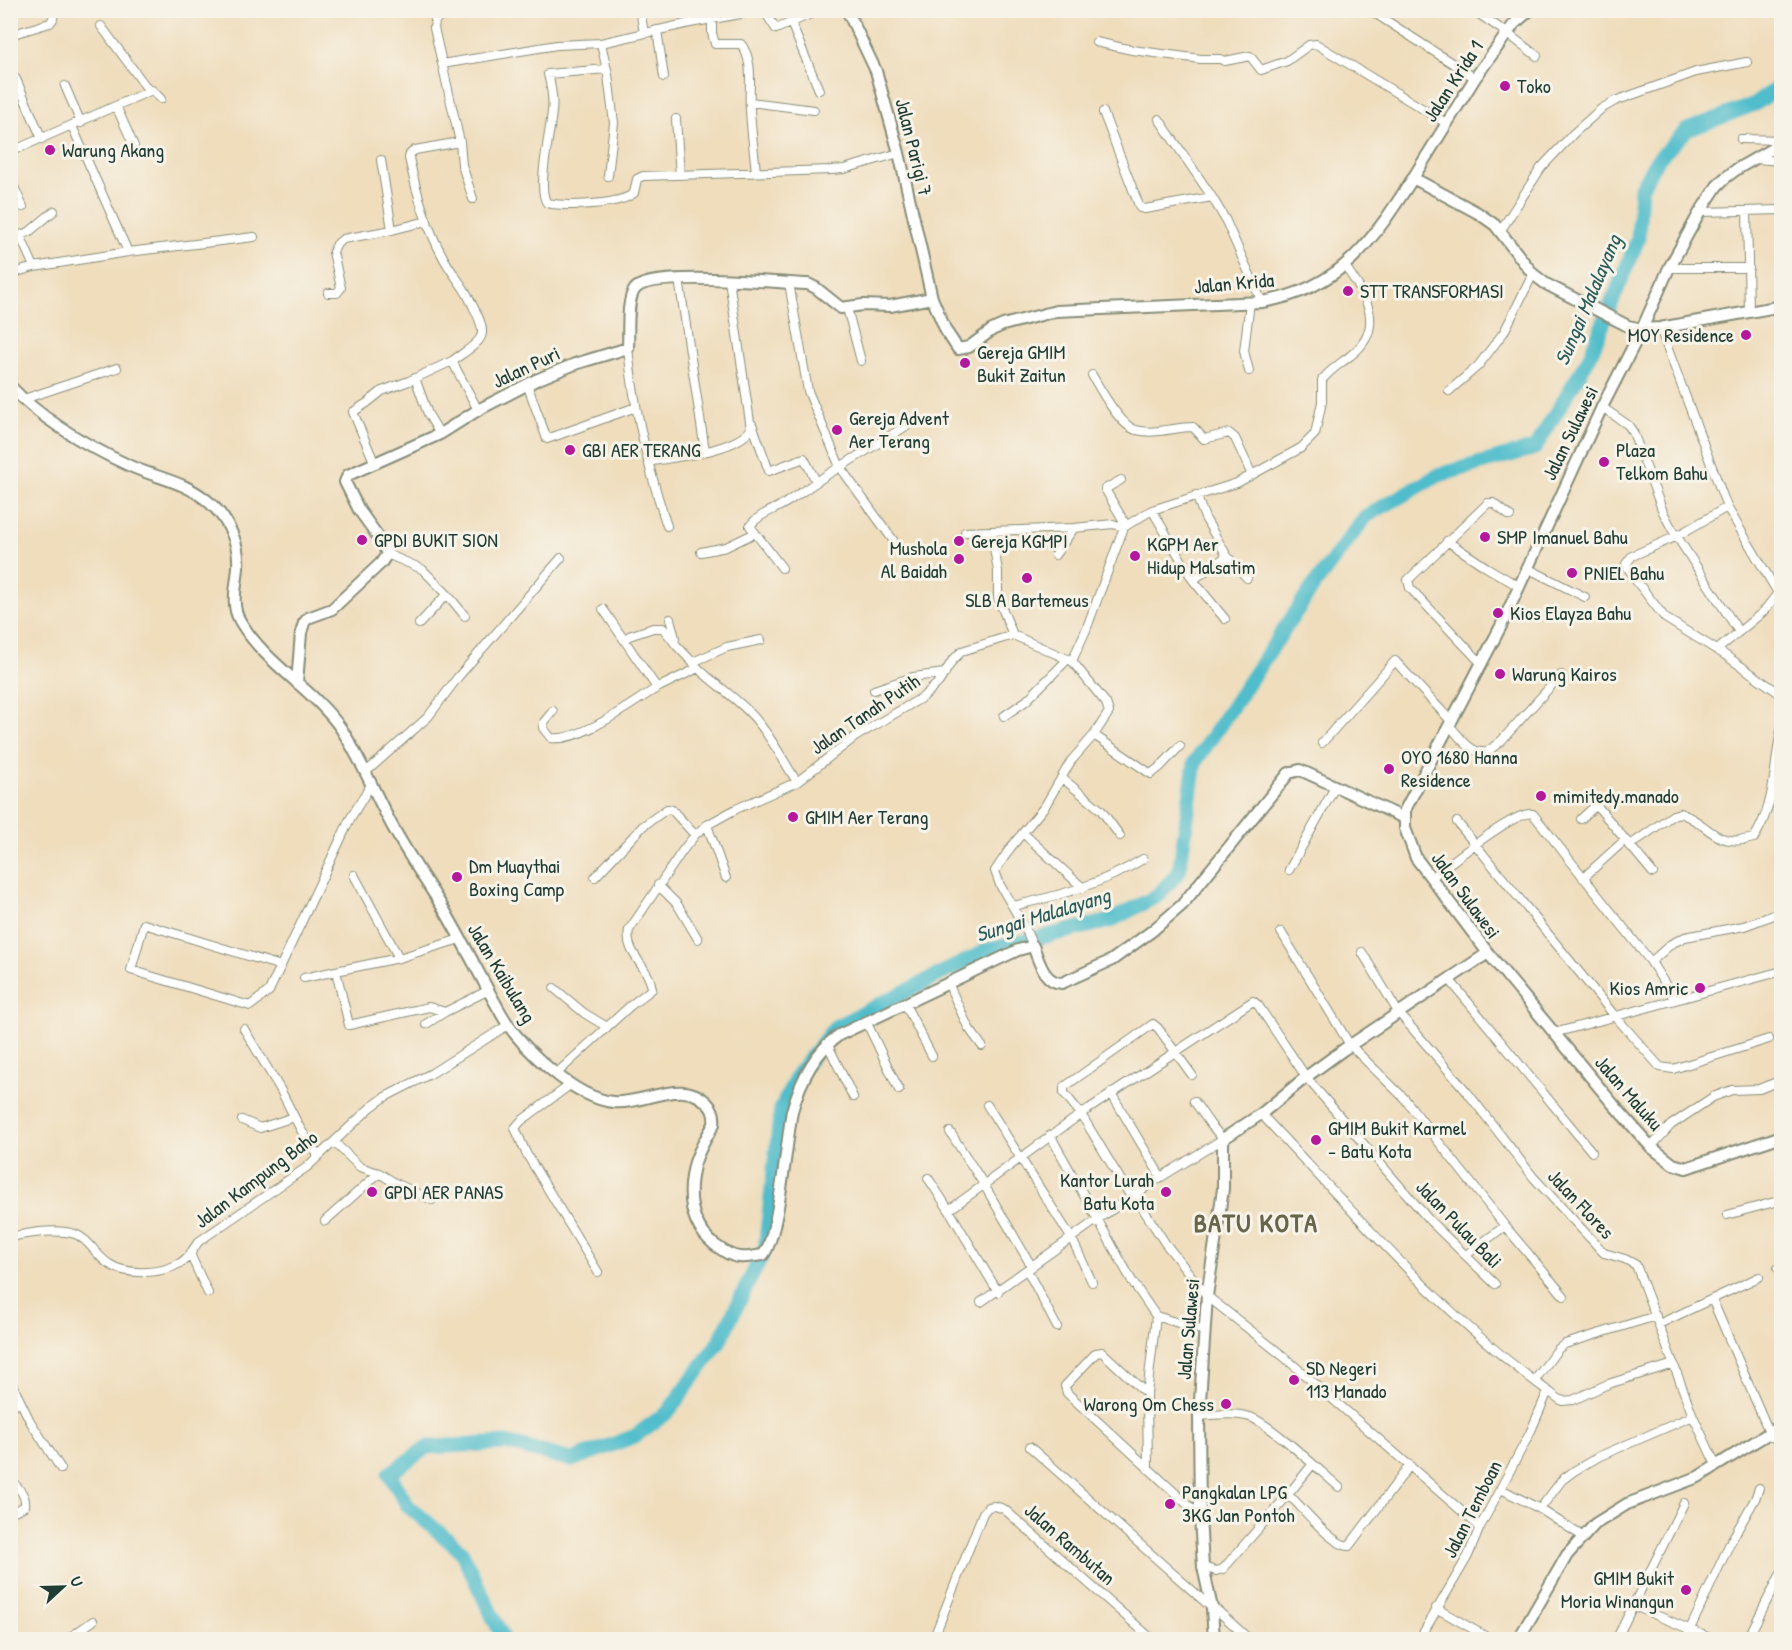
<svg xmlns="http://www.w3.org/2000/svg" width="1792" height="1650" font-family="'Patrick Hand',sans-serif">
<style>
.lines{fill:none;stroke-linecap:round;stroke-linejoin:round}
.river{stroke:#50bdcb;stroke-width:15}
.street-casing{stroke:#878d78;stroke-width:10}
.secondary-casing{stroke:#878d78;stroke-width:14}
.street{stroke:#fff;stroke-width:8}
.secondary{stroke:#fff;stroke-width:10}
.poi-dot{fill:#b5179e;stroke:#f7f3e8;stroke-width:2}
.labels{text-anchor:middle;stroke-width:6;stroke-linejoin:round;paint-order:stroke}
.street-label{font-size:20px;fill:#1f3d34;stroke:#f7f3e8}
.poi-label{font-size:20px;fill:#1f3d34;stroke:#f7f3e8;text-anchor:start}
.water-label{font-size:21px;font-style:italic;fill:#2b5d5a;stroke:#f7f3e8}
.district-label{font-size:26px;font-weight:bold;letter-spacing:1.5px;fill:#67664c;stroke:#f7f3e8}
</style>
<rect width="100%" height="100%" fill="#f7f3e8"/>
<filter id="ink" filterUnits="userSpaceOnUse"><feTurbulence type="fractalNoise" baseFrequency=".0167" numOctaves="2"/><feDisplacementMap in="SourceGraphic" scale="12" xChannelSelector="R" yChannelSelector="G"/><feConvolveMatrix kernelMatrix="1 2 1 2 8 2 1 2 1" color-interpolation-filters="sRGB"/></filter>
<filter id="wash" filterUnits="userSpaceOnUse"><feTurbulence type="fractalNoise" baseFrequency=".008" numOctaves="4" result="noise"/><feDisplacementMap in="SourceGraphic" scale="24" xChannelSelector="R" yChannelSelector="G"/><feGaussianBlur stdDeviation="1.35" result="paint"/><feColorMatrix in="noise" values="0 0 0 0 0 0 0 0 0 0 0 0 0 0 0 0 0 1.4 0 .05"/><feComposite in="paint" operator="in"/></filter>
<g filter="url(#wash)">
<rect width="100%" height="100%" fill="#efddbc"/>
<g class="lines">
<!-- river -->
<path class="river" d="M504 1640 461 1551 408 1506 389 1474 427 1447 506 1443 572 1460 635 1436 668 1412 719 1342 765 1249 781 1109 798 1074 835 1027 988 950 1110 921 1157 896 1179 872 1195 762 1312 588 1366 516 1439 475 1535 448 1589 358 1638 239 1641 188 1656 161 1687 130 1755 104 1782 85"/>
</g>
</g>
<g filter="url(#ink)">
<g class="lines">
<!-- street casing -->
<g class="street-casing">
<path id="street" d="M445 10 435 21 434 28 460 142 415 150 410 154 409 158C416 191 426 226 442 255 450 272 464 285 471 302 475 311 483 323 482 333 481 344 461 354 452 361L478 410
M640 10 644 33
M1473 10 1507 33 1537 56
M1376 14 1475 78
M712 19V33L715 44H741C755 62 748 89 750 110 751 130 754 151 756 172
M791 23 819 90
M101 26 149 91
M657 30 664 77
M10 35 50 23 53 19 54 10
M1096 42 1132 50 1201 59H1220L1225 61 1250 56 1261 70 1287 61 1309 45 1316 44 1446 123
M442 64 557 45 601 43
M607 69 548 74C551 86 554 99 552 111 551 131 536 189 547 203 566 207 620 205 634 193L637 179 643 176 831 170 844 169 899 153
M16 79 42 139
M65 86 81 123
M750 102 814 110
M116 106 134 146
M1103 112 1140 208 1145 209 1212 197 1225 219 1262 302
M676 119 680 175
M1159 119 1212 197
M72 126 128 252
M1741 139 1782 140
M460 142 462 165 473 199
M10 152 152 90 161 99
M1756 159 1782 161
M381 160 392 230
M608 176 614 123 608 75 601 43 690 23 757 11 765 12 776 29 820 10
M10 178 23 207
M1747 211 1749 312
M1700 212 1782 210
M1501 230 1541 168 1574 133 1601 109 1615 101 1696 72 1747 62
M34 267 128 252 254 237
M1669 268H1749
M10 274 34 267 20 235 29 232 54 211
M679 279 705 451
M328 293H337L341 288 333 252 337 244 343 239 392 230 427 221
M847 308 861 361
M1660 328 1727 507
M628 348C634 409 648 468 667 526
M1249 371 1244 351 1250 302
M1092 375C1100 389 1120 426 1136 430 1154 435 1175 427 1193 427L1204 439 1229 433 1235 438 1252 475
M415 378 428 414 440 434
M527 384 547 439 636 407
M1449 391 1478 366 1504 332 1533 274
M24 399 117 368
M1602 407 1628 425 1633 432 1663 512 1672 529 1739 632
M752 424 769 471 804 458 816 481
M648 462C674 457 737 451 751 429L729 280
M375 464 353 412 367 403 382 391 409 381 452 361
M1121 480 1105 489 1126 525
M1152 510 1193 580 1227 556 1205 518 1196 495
M991 531 998 571V598L1013 635
M965 532 1074 528
M893 540 840 467 906 426
M1447 541 1486 567 1520 587
M701 552 726 547 755 533
M387 554 422 569 447 594 465 616
M1055 555 1074 528 1113 524 1124 527 1152 510 1237 483 1301 448 1315 434 1322 402V380C1331 369 1340 364 1350 356 1387 328 1366 296 1345 266
M1227 556 1247 578
M782 568 750 526C758 514 775 510 787 502 805 490 821 478 840 467L808 391 789 283
M1529 569 1585 597
M1193 580 1225 619
M603 609 657 688 698 668C717 687 741 700 758 722 773 740 784 762 797 782
M670 619 675 638
M419 624 447 594
M629 636 653 628H663L677 646 698 668
M1717 650 1763 612 1778 593 1727 507 1677 536 1632 556 1626 564 1634 578 1665 618 1725 655 1782 695
M693 662 727 647 761 640
M1482 664 1410 588 1408 580 1488 503H1493L1510 516
M874 690 913 677 945 673
M553 711 544 722 543 728 551 738C581 742 630 704 657 688
M1004 716 1026 701 1068 659
M1450 726C1460 737 1471 755 1487 752L1501 741 1561 675
M1094 735 1151 774 1160 767 1180 746
M1322 743 1395 661 1452 722
M366 772 428 717 458 677 561 558
M1062 778 1101 810 1120 836
M1581 819 1593 808 1598 807 1653 873
M1457 822 1614 1015 1660 1067 1673 1069 1769 1039
M707 825 726 878
M1023 833 1083 888
M1629 846 1673 815 1680 813C1713 825 1712 848 1754 838 1777 801 1773 766 1782 725
M1289 870 1335 787
M354 875 399 958
M595 877 643 826 667 809 672 810 695 835
M1431 878C1447 866 1516 809 1533 814L1651 962 1675 1000
M1583 878 1625 840
M658 885 677 904 698 939
M1013 906C1058 896 1103 884 1143 859
M1281 932 1350 1045 1404 1098 1505 1226 1564 1296
M460 939 399 958 336 971 349 1025 429 1007 445 1012 489 990
M1033 946 1025 928 1000 885 995 871 1011 847 1045 806 1071 761 1094 735 1109 712 1106 703 1072 661
M1362 952 1398 1012 1467 1092 1534 1178 1604 1253 1625 1259 1636 1265 1693 1416 1716 1465
M1651 962 1671 944 1685 937 1744 926 1782 912
M281 966 144 924 131 970 250 1006 269 991 350 819 372 783
M304 978 336 971
M1449 979 1592 1152
M948 983 968 1027 982 1046
M554 988 584 1013 607 1027
M905 1004 932 1056
M866 1021 899 1090
M426 1024 445 1012
M244 1029 280 1089 301 1130 318 1155
M1554 1033 1782 971
M827 1043 853 1097
M556 1074 630 1006 652 989C650 967 624 954 629 930L683 850 695 835 707 825 736 809 797 782 855 737 923 697 939 682 952 661 962 651 1013 635 1072 661 1086 630 1124 527
M570 1085 521 1121 515 1128 526 1153 598 1272
M1111 1093 1161 1177
M987 1105 1072 1239 1092 1282
M1261 1114C1356 1214 1447 1322 1562 1401L1573 1400 1608 1384 1674 1364
M242 1120 260 1128 294 1117
M950 1132 983 1183 1032 1267
M1050 1135 1132 1281 1156 1316 1147 1394 1148 1469
M334 1142 360 1167 379 1173 395 1183 432 1200
M1651 1147 1671 1125 1713 1097 1732 1090 1759 1089 1782 1080
M928 1178 949 1210 1081 1114 1253 1001 1258 1005 1306 1077 1429 1220 1495 1284
M1134 1195 1165 1243 1207 1296 1283 1356 1480 1527
M1131 1197 1081 1114 1064 1093V1087L1153 1024 1158 1028 1192 1075
M949 1210 998 1292
M1727 1215 1782 1200
M325 1221 379 1173
M10 1237C29 1233 56 1228 75 1234 89 1239 96 1256 109 1264 127 1276 162 1274 180 1263 188 1259 193 1250 198 1242L307 1167 370 1108 385 1097 432 1073 508 1025
M190 1254 208 1293
M1466 1255 1505 1226
M1778 1268 1782 1267
M1027 1270 1057 1327
M1712 1299 1769 1432
M981 1302 1098 1219 1161 1177 1223 1139 1210 1124 1194 1101
M1156 1316 1204 1331
M1659 1324 1759 1277
M10 1380 30 1421 61 1469
M1535 1380 1558 1349 1565 1344 1656 1316
M1147 1394 1102 1352 1096 1353 1065 1386 1067 1393 1200 1516
M10 1406 20 1402
M1199 1416C1215 1415 1234 1412 1250 1417 1272 1425 1319 1470 1339 1487
M1765 1436 1782 1439
M1030 1447 1212 1608 1218 1611 1250 1640
M10 1479C17 1487 27 1495 25 1506L10 1513
M1501 1489 1540 1509 1582 1536
M1287 1496 1312 1465
M1540 1509 1562 1480 1574 1471 1600 1456 1693 1416
M1203 1567 1216 1571 1223 1569 1287 1496 1294 1500C1306 1512 1333 1545 1349 1546L1410 1465
M1632 1605 1715 1640
M1436 1608 1492 1640
M66 1640 93 1621
M933 1640 983 1513 988 1507 995 1506 1004 1509 1153 1640
M1419 1640 1468 1556 1480 1527 1530 1433 1548 1391
M1616 1640 1684 1503
M1685 1640 1730 1543 1755 1499 1759 1488
M1747 1640 1782 1571"/>
</g>
<!-- secondary casing -->
<g class="secondary-casing">
<path id="secondary" d="M847 10 876 71 899 153 932 298 946 331 958 349 969 347 992 330 1003 325 1056 311 1262 302C1341 289 1373 240 1413 178L1478 213 1495 225 1533 274 1546 284 1628 326 1642 329 1660 328 1782 306
M1413 178 1475 78 1514 24 1530 10
M10 386C43 421 87 446 130 466 157 478 187 482 210 503 227 518 240 543 238 567 237 585 230 604 240 621 266 665 313 688 342 730 360 758 373 789 388 818 405 851 427 882 446 913 466 947 483 982 502 1015 521 1048 575 1098 613 1102 645 1105 683 1076 708 1104 714 1110 715 1116 714 1124 707 1137 697 1152 694 1166 687 1196 690 1225 715 1245 722 1250 731 1257 740 1257 747 1258 755 1256 763 1255 778 1240 787 1138 792 1111 800 1082 814 1053 839 1035L1018 950 1033 946C1039 961 1044 983 1062 983L1112 960 1152 931 1182 905 1289 773 1300 770 1311 775 1404 818
M297 683 301 633 304 623 308 618 332 609 381 563 387 554 382 542 359 510 345 482 348 475 440 434 478 410 536 380 575 364 628 348C629 333 626 300 635 289 649 270 781 283 808 284L816 288 841 308 863 305 890 306 932 298
M1488 953 1613 1104 1651 1147 1673 1164 1686 1168 1782 1136
M1214 1640 1212 1608 1203 1567 1200 1516 1199 1416 1207 1296 1223 1189V1139L1261 1114 1306 1077 1343 1050 1488 953 1416 858 1405 828V810L1501 626 1602 407 1642 329 1669 268 1700 212 1717 186 1725 178 1737 169 1782 143
M1518 1640 1567 1555 1595 1524 1627 1504 1698 1477 1782 1425"/>
</g>
<!-- street -->
<use href="#street" class="street"/>
<!-- secondary -->
<use href="#secondary" class="secondary"/>
</g>
</g>
<!-- markers -->
<g class="poi-dot">
<circle cx="1505" cy="86" r="6"/>
<circle cx="50" cy="150" r="6"/>
<circle cx="1348" cy="291" r="6"/>
<circle cx="1746" cy="335" r="6"/>
<circle cx="965" cy="363" r="6"/>
<circle cx="837" cy="430" r="6"/>
<circle cx="570" cy="450" r="6"/>
<circle cx="1604" cy="462" r="6"/>
<circle cx="1485" cy="537" r="6"/>
<circle cx="362" cy="540" r="6"/>
<circle cx="959" cy="541" r="6"/>
<circle cx="1135" cy="556" r="6"/>
<circle cx="959" cy="559" r="6"/>
<circle cx="1572" cy="573" r="6"/>
<circle cx="1027" cy="578" r="6"/>
<circle cx="1498" cy="613" r="6"/>
<circle cx="1500" cy="674" r="6"/>
<circle cx="1389" cy="769" r="6"/>
<circle cx="1541" cy="796" r="6"/>
<circle cx="793" cy="817" r="6"/>
<circle cx="457" cy="877" r="6"/>
<circle cx="1700" cy="988" r="6"/>
<circle cx="1316" cy="1140" r="6"/>
<circle cx="372" cy="1192" r="6"/>
<circle cx="1166" cy="1192" r="6"/>
<circle cx="1294" cy="1380" r="6"/>
<circle cx="1226" cy="1404" r="6"/>
<circle cx="1170" cy="1504" r="6"/>
<circle cx="1686" cy="1590" r="6"/>
</g>
<g class="labels">
<!-- street labels -->
<g class="street-label">
<text transform="translate(1453 81) rotate(-57)" y="7">Jalan Krida 1</text>
<text transform="translate(914 147) rotate(76)" y="7">Jalan Parigi 7</text>
<text transform="translate(1234 283) rotate(-5)" y="7">Jalan Krida</text>
<text transform="translate(526 367) rotate(-25)" y="7">Jalan Puri</text>
<text transform="translate(1570 433) rotate(-64)" y="7">Jalan Sulawesi</text>
<text transform="translate(865 714) rotate(-34)" y="7">Jalan Tanah Putih</text>
<text transform="translate(1466 895) rotate(54)" y="7">Jalan Sulawesi</text>
<text transform="translate(502 973) rotate(59)" y="7">Jalan Kaibulang</text>
<text transform="translate(1629 1093) rotate(49)" y="7">Jalan Maluku</text>
<text transform="translate(256 1179) rotate(-37)" y="7">Jalan Kampung Baho</text>
<text transform="translate(1581 1204) rotate(47)" y="7">Jalan Flores</text>
<text transform="translate(1459 1224) rotate(46)" y="7">Jalan Pulau Bali</text>
<text transform="translate(1188 1329) rotate(-85)" y="7">Jalan Sulawesi</text>
<text transform="translate(1472 1509) rotate(-63)" y="7">Jalan Temboan</text>
<text transform="translate(1070 1544) rotate(41)" y="7">Jalan Rambutan</text>
</g>
<!-- poi labels -->
<g class="poi-label">
<text x="1517" y="93">Toko</text>
<text x="62" y="157">Warung Akang</text>
<text x="1360" y="298">STT TRANSFORMASI</text>
<text x="1734" y="342" text-anchor="end">MOY Residence</text>
<text x="977" y="359">Gereja GMIM<tspan x="977" dy="23">Bukit Zaitun</tspan></text>
<text x="849" y="425">Gereja Advent<tspan x="849" dy="23">Aer Terang</tspan></text>
<text x="582" y="457">GBI AER TERANG</text>
<text x="1616" y="457">Plaza<tspan x="1616" dy="23">Telkom Bahu</tspan></text>
<text x="1497" y="544">SMP Imanuel Bahu</text>
<text x="374" y="547">GPDI BUKIT SION</text>
<text x="971" y="548">Gereja KGMPI</text>
<text x="1147" y="551">KGPM Aer<tspan x="1147" dy="23">Hidup Malsatim</tspan></text>
<text x="947" y="555" text-anchor="end">Mushola<tspan x="947" dy="23">Al Baidah</tspan></text>
<text x="1584" y="580">PNIEL Bahu</text>
<text x="1027" y="607" text-anchor="middle">SLB A Bartemeus</text>
<text x="1510" y="620">Kios Elayza Bahu</text>
<text x="1512" y="681">Warung Kairos</text>
<text x="1401" y="764">OYO 1680 Hanna<tspan x="1401" dy="23">Residence</tspan></text>
<text x="1553" y="803">mimitedy.manado</text>
<text x="805" y="824">GMIM Aer Terang</text>
<text x="469" y="873">Dm Muaythai<tspan x="469" dy="23">Boxing Camp</tspan></text>
<text x="1688" y="995" text-anchor="end">Kios Amric</text>
<text x="1328" y="1135">GMIM Bukit Karmel<tspan x="1328" dy="23">- Batu Kota</tspan></text>
<text x="1154" y="1187" text-anchor="end">Kantor Lurah<tspan x="1154" dy="23">Batu Kota</tspan></text>
<text x="384" y="1199">GPDI AER PANAS</text>
<text x="1306" y="1375">SD Negeri<tspan x="1306" dy="23">113 Manado</tspan></text>
<text x="1214" y="1411" text-anchor="end">Warong Om Chess</text>
<text x="1182" y="1499">Pangkalan LPG<tspan x="1182" dy="23">3KG Jan Pontoh</tspan></text>
<text x="1674" y="1585" text-anchor="end">GMIM Bukit<tspan x="1674" dy="23">Moria Winangun</tspan></text>
</g>
<!-- water labels -->
<g class="water-label">
<text transform="translate(1588 300) rotate(-67)" y="7">Sungai Malalayang</text>
<text transform="translate(1043 915) rotate(-17)" y="7">Sungai Malalayang</text>
</g>
<!-- district labels -->
<g class="district-label">
<text x="1256" y="1232">BATU KOTA</text>
</g>
</g>
<!-- margin -->
<rect width="1792" height="1650" fill="none" stroke="#f7f3e8" stroke-width="36"/>
<!-- north arrow -->
<g transform="translate(63 1587) rotate(68)" stroke="#f7f3e8" stroke-width="4.5" paint-order="stroke">
<path d="M0-4.5L10 22L0 15L-10 22Z" fill="#1f3d34"/>
<text y="-9" font-size="16" font-weight="bold" text-anchor="middle" fill="#1f3d34">U</text>
</g>
</svg>
